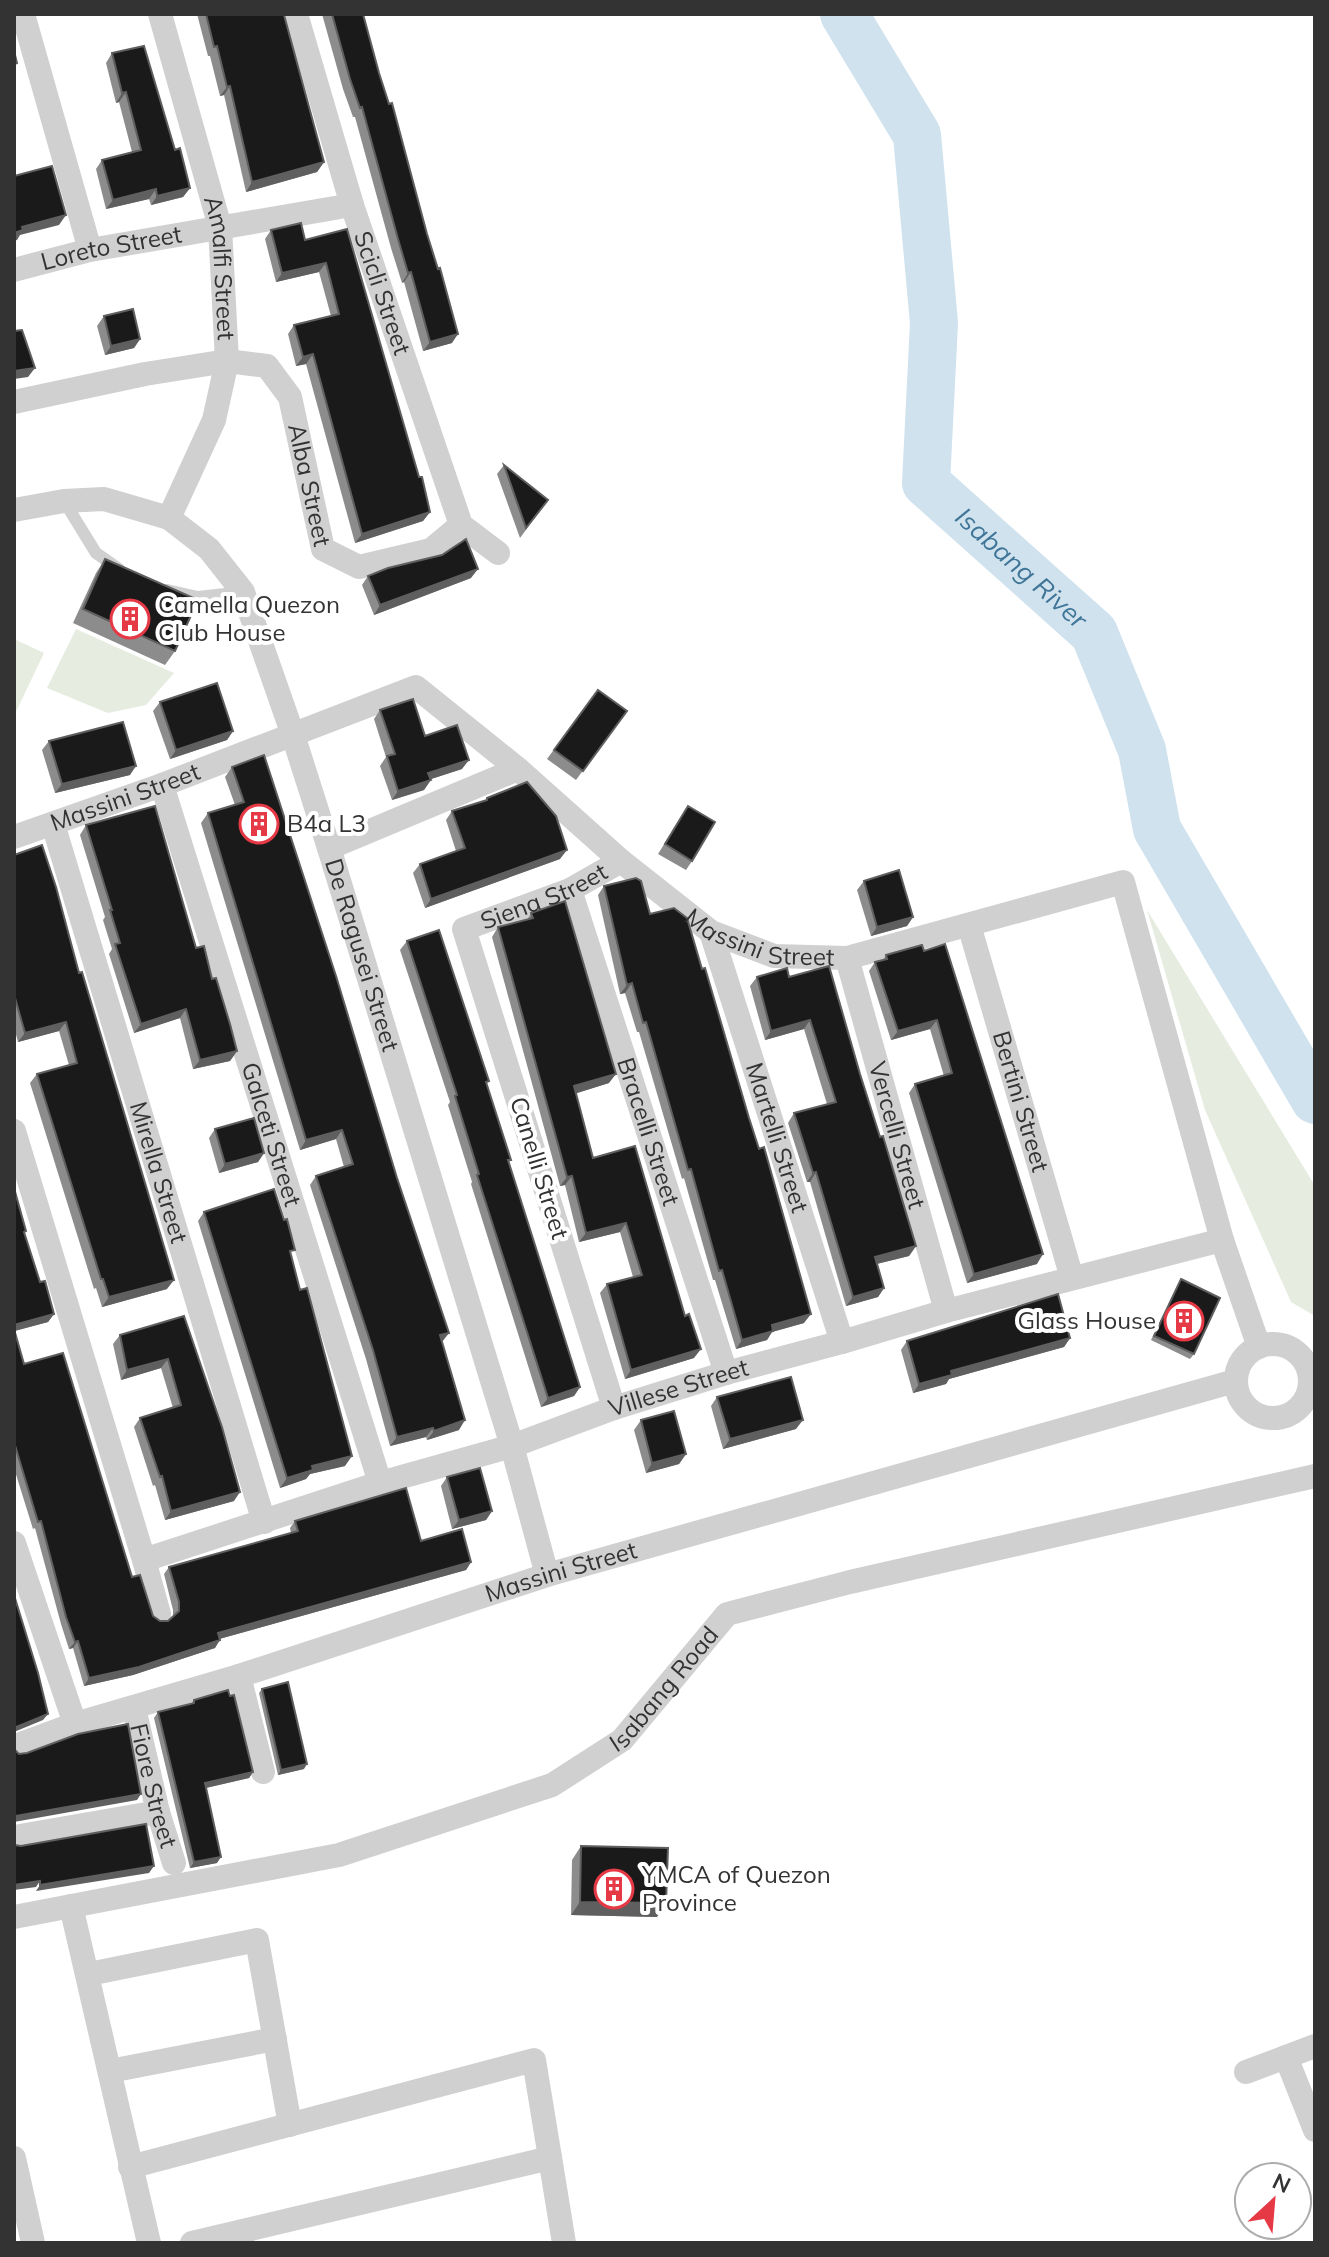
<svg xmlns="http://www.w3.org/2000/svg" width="1329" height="2257" font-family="Mulish,sans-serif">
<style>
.park{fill:#e6ecdf}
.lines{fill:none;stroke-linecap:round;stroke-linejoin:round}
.river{stroke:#cfe2ee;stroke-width:48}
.service{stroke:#d0d0d0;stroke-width:12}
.minor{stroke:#d0d0d0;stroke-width:24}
.wall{fill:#8c8c8c}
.shaded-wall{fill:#5f5f5f}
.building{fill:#1a1a1a;stroke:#5f5f5f;stroke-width:2}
.labels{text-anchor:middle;stroke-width:8;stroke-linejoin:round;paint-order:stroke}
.street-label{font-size:24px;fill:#333;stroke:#fff}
.poi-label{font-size:24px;fill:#333;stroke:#fff;text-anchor:start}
.water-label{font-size:26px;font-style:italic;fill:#3f7597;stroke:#fff}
</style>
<rect width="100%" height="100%" fill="#fff"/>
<!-- park -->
<path class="park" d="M76 629 174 673 146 705 108 713 47 688Z
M14 639 44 653 14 716Z
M1147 910 1315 1186V1316L1291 1302 1205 1110Z"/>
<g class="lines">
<!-- river -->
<path class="river" id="s1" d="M844 14 917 135 934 323 926 483 1094 633 1142 750 1157 829 1315 1100"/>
<!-- service -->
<path class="service" d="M64 501 96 553 119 569
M167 590 198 597 243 592"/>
<!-- minor -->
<g class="minor">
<path d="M23 14 90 250"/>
<path id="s2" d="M160 14 220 227 227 361 214 420 169 518"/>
<path id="s3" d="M296 14 352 205 461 525 498 553"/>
<path id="s4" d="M14 270 90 250 352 205"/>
<path id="s5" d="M14 402 145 374 227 361 267 366 290 397 323 549 359 567 431 550 461 525"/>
<path id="s6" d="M14 510 64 501 104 499 169 518 209 549 243 592 293 735 329 848 512 1446 547 1575"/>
<path id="s7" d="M162 785 380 1483"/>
<path id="s8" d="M53 824 264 1522"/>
<path id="s9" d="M14 837 162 785 416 687 518 769 621 861 711 932 774 956 847 958 1123 882 1222 1240 1259 1347"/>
<path d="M329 848 518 769"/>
<path id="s10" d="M570 890 726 1373"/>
<path id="s11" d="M969 925 1072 1278"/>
<path id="s12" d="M711 932 842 1342"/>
<path id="s13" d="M847 958 946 1311"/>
<path id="s14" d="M14 1131 144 1560 380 1483 512 1446 614 1408 726 1373 842 1342 946 1311 1222 1240"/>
<circle cx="1273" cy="1381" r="37"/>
<path id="s15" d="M614 1408 464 929 570 890 621 861"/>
<path d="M14 1543 75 1724"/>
<path d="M144 1560 159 1614"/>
<path d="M239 1676 263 1772"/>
<path id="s16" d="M134 1708 158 1812 174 1863"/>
<path id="s17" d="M18 1745 75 1724 239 1676 547 1575 1235 1381"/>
<path d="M14 1837 158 1812"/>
<path d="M71 1906 149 2243"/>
<path id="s18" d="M14 1917 339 1855 552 1785 622 1740 727 1614 850 1582 1315 1476"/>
<path d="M89 1974 257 1940 290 2125"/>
<path d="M1286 2057 1315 2130"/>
<path d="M110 2071 275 2039"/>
<path d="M1246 2072 1315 2046"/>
<path d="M14 2158 33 2243"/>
<path d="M130 2167 534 2060 564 2243"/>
<path d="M192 2243 550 2158"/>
</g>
</g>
<!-- wall -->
<path class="wall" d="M197 14H280L324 162 317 172 246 192 224 95 220 96 210 56H208Z
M322 14H363L452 343 423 351 404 282 402 283 391 248 355 117H353L343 89Z
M112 53 175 150 190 188 183 197 151 205 149 199 106 209 96 169 102 160 132 152 119 102 116 103 106 63Z
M347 229 419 477 430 512 423 521 355 543 306 364 296 366 288 334 294 325 331 316 319 272 276 282 265 239 271 230 305 240Z
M104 316 140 339 134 348 105 355 97 326Z
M504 465 548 500 520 538 497 474Z
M105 559 175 651 165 665 73 623 96 573Z
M368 576 471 578 374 615 362 585Z
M598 690 627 711 576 780 547 759Z
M160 702 233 731 227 740 170 759 153 711Z
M380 710 425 736 462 769 431 779 424 790 392 800 380 766 386 757 374 719Z
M49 741 130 775 55 793 42 750Z
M232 767 442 1342 459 1430 427 1440 426 1437 390 1446 366 1359 310 1185 316 1176 344 1167 336 1139 300 1150 201 823 208 813 235 805 225 777Z
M487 798 560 859 425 908 413 873 420 864 456 851 446 820 452 811 485 801Z
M688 806 692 861 686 870 658 854Z
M86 825 196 948 212 979 237 1051 230 1061 193 1069 180 1018 134 1033 109 954 112 949 103 920 105 917 80 835Z
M14 855 79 973 167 1289 102 1307 96 1288 94 1289 30 1083 37 1074 69 1065 59 1031 18 1042 14 1027Z
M864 881 913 917 907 926 871 936 857 890Z
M604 886 650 914 804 1323 772 1332 767 1340 736 1349 715 1280H713L684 1178 682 1179 639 1032H637L625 993 620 994 598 895Z
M531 913 609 1083 576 1093 593 1158 694 1358 625 1379 600 1293 607 1284 633 1277 620 1232 579 1242 565 1185 560 1186 492 937 498 927 527 920Z
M407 941 489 1081 486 1084 511 1160 509 1162 580 1387 574 1396 541 1407 471 1184 472 1182 448 1105 450 1102 400 950Z
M922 945 1037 1264 967 1283 909 1093 915 1084 944 1076 930 1029 891 1040 869 971 875 962 883 960 886 955Z
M757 977H789L860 1074 916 1246 909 1256 877 1264 884 1288 878 1297 846 1306 810 1182H807L788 1123 794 1113 827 1104 804 1029 765 1040 750 986Z
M215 1129 264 1153 258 1162 219 1173 209 1138Z
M14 1188 26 1231 24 1234 40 1282 54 1314 48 1322 15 1331 24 1364 132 1577 153 1616 160 1621H168L173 1616V1610L164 1574 169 1567 291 1533 290 1528 295 1521 421 1541 471 1562 466 1570 219 1639 215 1648 133 1675 84 1686 73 1648 69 1649 61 1624 35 1528 33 1529 14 1468Z
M204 1212 291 1255 345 1466 310 1474 306 1479 280 1488 198 1221Z
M1181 1279 1194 1354 1190 1359 1151 1340Z
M184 1316 234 1501 165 1520 155 1485 153 1486 134 1427 140 1418 173 1408 161 1368 121 1380 113 1344 120 1335Z
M1070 1338 1064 1347 949 1379 946 1384 913 1393 901 1350 907 1341Z
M717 1397 796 1429 723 1449 711 1406Z
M641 1420 686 1454 679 1464 646 1473 634 1430Z
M447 1477 492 1511 486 1520 452 1529 441 1486Z
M262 1689 304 1769 278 1775 259 1693Z
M194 1700 253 1772 249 1778 206 1788 217 1863 190 1868 154 1718 158 1712 191 1704Z
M581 1846 657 1917 571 1915 572 1860Z"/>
<!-- shaded-wall -->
<path class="shaded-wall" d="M230 86 224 95 220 96 227 87Z
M126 92 119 102 116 103 122 93Z
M324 162 317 172 246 192 252 182Z
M190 188 183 197 151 205 157 196Z
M156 189 149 199 106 209 113 200Z
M66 215 59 225 20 235 17 240 14 241V233L22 227Z
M326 263 319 272 276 282 282 273Z
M411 272 404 282 402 283 408 273Z
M458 334 452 343 423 351 430 342Z
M140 339 134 348 105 355 111 346Z
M313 354 306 364 296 366 303 357Z
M35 368 28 377 14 379V371Z
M430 512 423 521 355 543 362 534Z
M478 569 471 578 374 615 380 605Z
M233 731 227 740 170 759 176 750Z
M469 760 462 769 422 782 428 773Z
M136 766 130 775 55 793 62 784Z
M431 780 424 790 392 800 398 791Z
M567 850 560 859 425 908 431 899Z
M913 917 907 926 871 936 877 927Z
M632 983 625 993 620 994 627 985Z
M186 1009 180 1018 134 1033 141 1024Z
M810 1020 804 1029 765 1040 771 1031Z
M937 1020 930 1029 891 1040 898 1031Z
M66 1022 59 1031 18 1042 25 1033Z
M237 1051 230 1061 193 1069 200 1060Z
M616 1074 609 1083 568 1096 574 1086Z
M342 1130 336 1139 300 1150 306 1140Z
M264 1153 258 1162 219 1173 225 1164Z
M816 1172 810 1182H807L813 1173Z
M572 1176 565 1185 560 1186 567 1177Z
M626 1223 620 1232 579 1242 586 1233Z
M916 1246 909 1256 868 1266 875 1257Z
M1043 1254 1037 1264 967 1283 974 1274Z
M174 1280 167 1289 102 1307 109 1297Z
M884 1288 878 1297 846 1306 853 1297Z
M54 1314 48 1322 14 1331V1325Z
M811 1314 804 1323 772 1332 767 1340 736 1349 742 1340 772 1325Z
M449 1333 442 1342 440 1335Z
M1070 1338 1064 1347 949 1379 946 1384 913 1393 919 1384 951 1371Z
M701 1349 694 1358 625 1379 631 1370Z
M168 1359 161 1368 121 1380 127 1370Z
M580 1387 574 1396 541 1407 548 1398Z
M465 1420 459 1430 427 1440 434 1431Z
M803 1420 796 1429 723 1449 730 1439Z
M433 1428 426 1437 390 1446 397 1437Z
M686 1454 679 1464 646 1473 652 1463Z
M352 1456 345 1466 310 1474 306 1479 280 1488 287 1478 312 1466Z
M240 1492 234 1501 165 1520 171 1511Z
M492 1511 486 1520 452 1529 459 1520Z
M471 1562 466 1570 212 1641 218 1633Z
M220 1640 215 1648 133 1675 84 1686 89 1678Z
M78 1641 73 1648 69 1649 75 1642Z
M48 1714 43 1720 14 1732V1728Z
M307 1764 304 1769 278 1775 281 1770Z
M253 1772 249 1778 201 1789 205 1783Z
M141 1794 137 1800 14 1822V1818L16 1816Z
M221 1857 217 1863 190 1868 194 1862Z
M154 1866 149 1873 36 1891 40 1885Z
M40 1881 36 1887 14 1890V1885Z
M580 1902 666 1903 657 1917 571 1915Z"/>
<!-- building -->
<path class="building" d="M206 14 284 15 324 162 252 182 230 86 227 87 217 46 214 47Z
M332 14H363L379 73 389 104 392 103 427 234 438 269 440 268 458 334 430 342 411 272 408 273 398 239 362 107 360 108 350 79Z
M144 46 175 150 180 148 190 188 157 196 156 189 113 200 102 160 141 150 126 92 122 93 112 53Z
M14 51 17 63 14 64Z
M52 166 66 215 22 227 23 230 14 233V176Z
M301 223 305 240 347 229 419 477H422L430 512 362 534 313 354 303 357 294 325 339 314 326 263 282 273 271 230Z
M133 309 140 339 111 346 104 316Z
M22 330 35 368 14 371V331Z
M504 465 548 500 526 528Z
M466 539 478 569 380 605 368 576 388 568 442 555Z
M105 559 198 600 175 651 83 609Z
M217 683 233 731 176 750 160 702Z
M598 690 627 711 583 771 554 750Z
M413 699 425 736 457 725 469 760 428 773 431 780 398 791 387 756 395 754 380 710Z
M123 722 136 766 62 784 49 741Z
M264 755 336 976 397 1178 449 1333 440 1335 465 1420 434 1431 433 1428 397 1437 373 1350 316 1176 353 1164 342 1130 306 1140 208 813 244 802 232 767Z
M527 782 556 816 567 850 431 899 420 864 465 848 452 811 487 800V798Z
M155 806 196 948 204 946 212 979 216 978 230 1024 237 1051 200 1060 186 1009 141 1024 115 944 120 943 110 910H112L86 825Z
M688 806 715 822 692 861 665 844Z
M42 845 56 887 79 973 82 972 174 1280 109 1297 103 1279H101L37 1074 77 1063 66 1022 25 1033 15 998H14V855Z
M899 870 913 917 877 927 864 881Z
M636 878 641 881 650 914 674 908 687 918 702 969 705 968 749 1118 759 1149 764 1147 811 1314 772 1325 773 1331 742 1340 722 1270 719 1271 691 1169 688 1170 646 1022 643 1023 632 983 627 985 604 886Z
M565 901 616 1074 574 1086 593 1158 635 1146 685 1316 689 1314 701 1349 631 1370 607 1284 642 1275 626 1223 586 1233 572 1176 567 1177 498 927 533 918 531 913Z
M439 930 489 1081 486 1082 511 1160H508L580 1387 548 1398 477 1175 479 1174 455 1096 457 1095 407 941Z
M945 944 1043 1254 974 1274 915 1084 952 1073 937 1020 898 1031 875 962 887 959 886 955 922 945 924 951Z
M829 966 860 1074 880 1137 883 1136 916 1246 875 1257 884 1288 853 1297 816 1172 813 1173 794 1113 836 1102 810 1020 771 1031 757 977 787 968 789 977Z
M254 1118 264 1153 225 1164 215 1129Z
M14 1188 26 1231 24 1232 40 1282 45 1281 54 1314 14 1325Z
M274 1189 284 1220 287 1219 295 1250 290 1251 300 1290 307 1288 352 1456 312 1466 313 1470 287 1478 204 1212Z
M1181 1279 1220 1298 1194 1354 1154 1336Z
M1058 1294 1070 1338 951 1371 952 1375 919 1384 907 1341Z
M184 1316 222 1427 240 1492 171 1511 162 1476 160 1477 140 1418 181 1405 168 1359 127 1370 120 1335Z
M14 1329 24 1364 63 1353 132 1577 140 1575 153 1616 160 1621H168L179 1611V1602L169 1567 298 1531 295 1521 406 1488 421 1541 462 1529 471 1562 218 1633 220 1640 139 1667 89 1678 78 1641 75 1642 66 1617 41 1521 38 1522 14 1442Z
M791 1377 803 1420 730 1439 717 1397Z
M674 1411 686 1454 652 1463 641 1420Z
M480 1468 492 1511 459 1520 447 1477Z
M14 1595 38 1673 48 1714 14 1728Z
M288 1682 307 1764 281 1770 262 1689Z
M228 1690 230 1696 234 1695 253 1772 205 1783 221 1857 194 1862 158 1712 194 1703V1700Z
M128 1724 141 1794 16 1816 14 1818V1749L19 1754 27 1753 78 1734Z
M146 1824 154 1866 40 1885V1881L14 1885V1845L21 1846Z
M581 1846 668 1848 666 1903 580 1902Z"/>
<!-- icons -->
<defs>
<g id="building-ring" transform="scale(2)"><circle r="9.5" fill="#fff" stroke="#e63946" stroke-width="1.5"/><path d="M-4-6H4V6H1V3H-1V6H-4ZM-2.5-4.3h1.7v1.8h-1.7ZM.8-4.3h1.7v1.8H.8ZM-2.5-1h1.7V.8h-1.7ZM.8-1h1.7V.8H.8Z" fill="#e63946"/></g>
</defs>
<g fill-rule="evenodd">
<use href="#building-ring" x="130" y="619"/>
<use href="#building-ring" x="259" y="824"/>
<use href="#building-ring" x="1184" y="1321"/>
<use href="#building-ring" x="614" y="1889"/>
</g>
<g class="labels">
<!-- street labels -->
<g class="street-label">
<text dy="8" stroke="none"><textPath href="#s4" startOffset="100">Loreto Street</textPath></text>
<text dy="8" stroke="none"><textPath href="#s2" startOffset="262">Amalfi Street</textPath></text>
<text dy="8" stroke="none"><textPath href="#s3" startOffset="292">Scicli Street</textPath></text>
<text dy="8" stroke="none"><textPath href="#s5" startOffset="386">Alba Street</textPath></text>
<text dy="8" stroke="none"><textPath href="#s9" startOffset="118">Massini Street</textPath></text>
<text dy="8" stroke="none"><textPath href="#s15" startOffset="588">Siena Street</textPath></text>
<text dy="8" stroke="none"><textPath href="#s9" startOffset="862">Massini Street</textPath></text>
<text dy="8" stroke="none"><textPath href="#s6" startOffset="646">De Ragusei Street</textPath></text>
<text dy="8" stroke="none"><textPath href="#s11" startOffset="184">Bertini Street</textPath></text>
<text dy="8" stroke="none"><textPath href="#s10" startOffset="254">Bracelli Street</textPath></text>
<text dy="8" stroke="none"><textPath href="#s7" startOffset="366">Galceti Street</textPath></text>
<text dy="8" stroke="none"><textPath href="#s13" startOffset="184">Vercelli Street</textPath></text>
<text dy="8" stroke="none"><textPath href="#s12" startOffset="216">Martelli Street</textPath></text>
<text transform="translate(539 1168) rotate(73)" y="8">Canelli Street</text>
<text dy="8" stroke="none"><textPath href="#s8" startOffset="364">Mirella Street</textPath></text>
<text dy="8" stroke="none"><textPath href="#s14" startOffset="1010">Villese Street</textPath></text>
<text dy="8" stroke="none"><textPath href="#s17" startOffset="570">Massini Street</textPath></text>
<text dy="8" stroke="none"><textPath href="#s18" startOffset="704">Isabang Road</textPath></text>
<text dy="8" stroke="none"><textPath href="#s16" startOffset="80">Fiore Street</textPath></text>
</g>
<!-- poi labels -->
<g class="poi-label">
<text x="158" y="613">Camella Quezon<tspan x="158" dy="28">Club House</tspan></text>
<text x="287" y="832">B4a L3</text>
<text x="1156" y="1329" text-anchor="end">Glass House</text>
<text x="642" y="1883">YMCA of Quezon<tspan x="642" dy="28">Province</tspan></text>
</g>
<!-- water labels -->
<g class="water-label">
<text dy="9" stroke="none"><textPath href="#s1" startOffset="618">Isabang River</textPath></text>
</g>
</g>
<!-- border -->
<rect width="1329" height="2257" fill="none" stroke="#333333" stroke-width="32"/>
<!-- north arrow -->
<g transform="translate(1273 2201) rotate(26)"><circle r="38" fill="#ffffff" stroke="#adadad" stroke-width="2"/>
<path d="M0-6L14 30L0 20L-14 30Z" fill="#e63946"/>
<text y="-12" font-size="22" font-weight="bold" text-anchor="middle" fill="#333333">N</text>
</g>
</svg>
